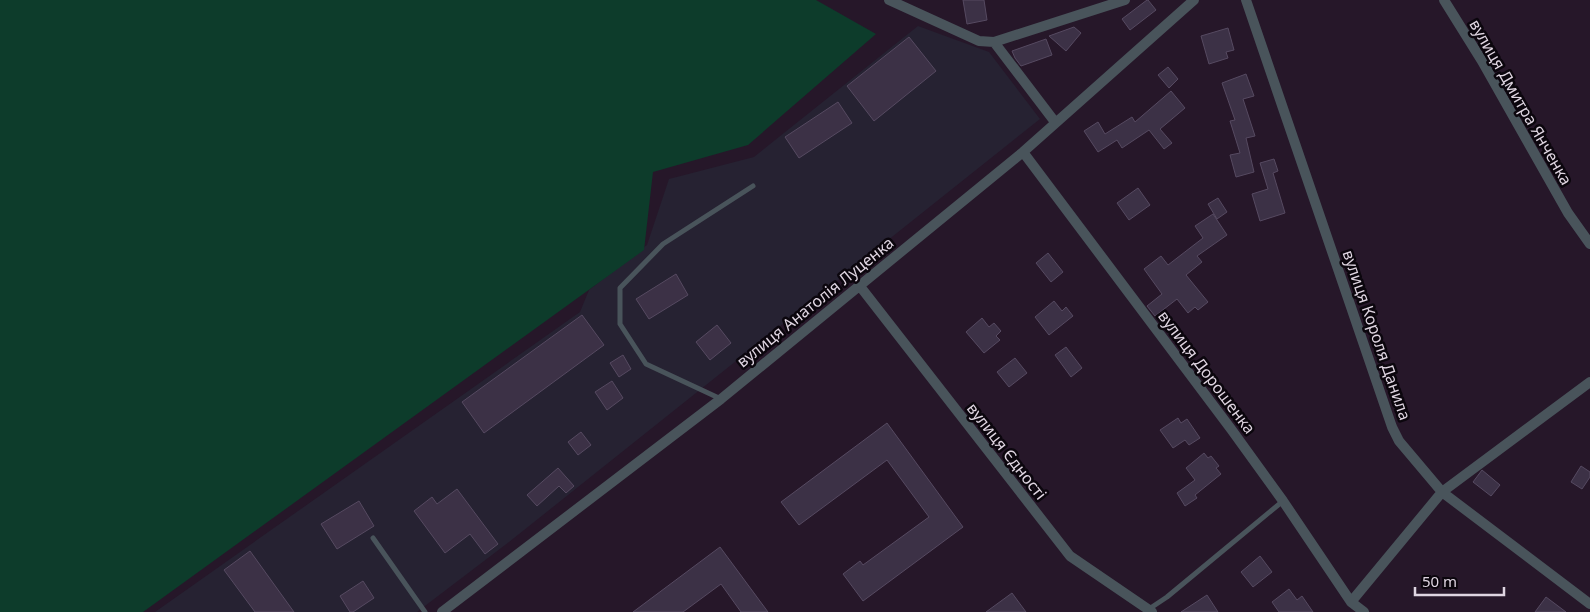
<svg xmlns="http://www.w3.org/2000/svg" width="1590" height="612" font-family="'Noto Sans',sans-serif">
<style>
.industrial{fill:#262232}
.green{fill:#0d3c2b}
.building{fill:#3c3146;stroke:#564a61}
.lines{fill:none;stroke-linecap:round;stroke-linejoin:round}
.lane{stroke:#49545b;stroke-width:5}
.street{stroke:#49545b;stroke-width:10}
.labels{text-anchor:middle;stroke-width:5;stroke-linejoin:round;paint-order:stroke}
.street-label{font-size:16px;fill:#dfd5e1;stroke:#0b060d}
</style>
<rect width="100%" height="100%" fill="#261729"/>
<!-- industrial -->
<path class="industrial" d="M918 26 989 52 1040 119 509 542 417 612H155L580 312 589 290 647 245 669 179 754 157Z"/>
<!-- green -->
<path class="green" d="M0 0H816L876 34 748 145 653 172 644 250 143 612H0Z"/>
<!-- building -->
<path class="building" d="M963 0H984L987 20 967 24Z
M1147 0H1148L1156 10 1130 30 1122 19Z
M1074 27 1081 33 1066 51 1049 36Z
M1228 28 1234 50 1226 52 1228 58 1209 64 1201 36Z
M909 37 936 71 874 121 847 86Z
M1046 39 1052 55 1021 66 1015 58 1012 51Z
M1168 67 1178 79 1169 88 1158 75Z
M1246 74 1254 96 1243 99 1255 136 1246 138 1254 172 1236 177 1230 155 1240 153 1230 121 1235 120 1222 83Z
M1171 91 1185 108 1160 129 1172 143 1164 149 1149 130 1122 148 1117 140 1098 152 1084 131 1098 122 1105 134 1132 117 1135 122Z
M838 102 852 123 799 158 785 137Z
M1274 159 1278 171 1273 173 1285 213 1260 221 1252 194 1268 189 1260 163Z
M1138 188 1150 205 1129 220 1117 203Z
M1218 198 1227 212 1217 219 1208 204Z
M1213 214 1227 235 1197 256 1202 262 1186 275 1208 302 1198 310 1195 307 1188 313 1177 299 1155 316 1147 306 1162 294 1144 269 1161 256 1168 265 1203 238 1195 226Z
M1048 253 1063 272 1051 282 1036 263Z
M676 274 688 295 649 319 636 299Z
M1054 301 1062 311 1066 307 1073 316 1049 335 1035 317Z
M582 315 604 345 484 433 462 402Z
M982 318 989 327 994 323 1001 331 996 336 1000 340 984 353 966 332Z
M717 325 731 343 710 360 696 342Z
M1066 347 1082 368 1071 377 1055 355Z
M623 355 631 369 619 377 610 363Z
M1015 358 1027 373 1009 387 997 372Z
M612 381 623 398 607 410 595 392Z
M1178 418 1181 423 1187 419 1200 438 1189 445 1185 440 1173 448 1160 430Z
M887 423 963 527 863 601 843 574 860 561 863 565 929 517 887 460 799 525 781 502Z
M581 432 591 445 578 455 568 442Z
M1204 453 1208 458 1211 456 1219 466 1216 468 1221 474 1195 495 1197 498 1185 506 1177 493 1195 480 1186 468Z
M1581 466 1590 472V477L1582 489 1571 482Z
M558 468 574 486 566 493 559 486 537 506 527 495Z
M1482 470 1500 485 1491 496 1473 482Z
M457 489 498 544 485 554 470 534 445 553 414 511 432 497 437 504Z
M359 501 374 526 337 549 321 524Z
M720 547 768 612H741L721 584 683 612H633Z
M250 551 294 612H255L224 570Z
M1260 556 1272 572 1253 587 1241 572Z
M363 581 374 598 353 612H350L340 596Z
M1289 589 1297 600 1302 596 1313 612H1279L1272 602Z
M1012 593 1026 612H986Z
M1207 595 1218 612H1181Z
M1546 597 1566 612H1535Z"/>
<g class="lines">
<!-- lane -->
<path class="lane" d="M721 399 646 364 620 324V288L663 244 753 186
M373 538 425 612
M1149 609 1167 597 1283 501"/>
<!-- street -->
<path class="street" d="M889 0 979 41 994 42 1125 0
M1246 0 1392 427 1399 441 1442 492 1590 604
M1444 0 1482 61 1568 213 1590 244
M994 42 1055 122
M1023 152 1231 429 1283 501 1351 602 1364 612
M859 285 1070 556 1152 612
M1351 602 1442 492 1590 382
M442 612 721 399 1023 152 1194 0"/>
</g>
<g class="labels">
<!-- street labels -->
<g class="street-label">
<text transform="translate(1521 102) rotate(60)" y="6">вулиця Дмитра Янченка</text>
<text transform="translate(815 302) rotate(-39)" y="6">вулиця Анатолія Луценка</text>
<text transform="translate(1377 335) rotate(71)" y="6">вулиця Короля Данила</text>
<text transform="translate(1207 372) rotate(53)" y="6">вулиця Дорошенка</text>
<text transform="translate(1007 451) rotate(52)" y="6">вулиця Єдності</text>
</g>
</g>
<!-- scale -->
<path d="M1415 587v8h89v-8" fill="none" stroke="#dfd5e1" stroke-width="2.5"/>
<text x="1422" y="587" font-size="15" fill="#dfd5e1" stroke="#0b060d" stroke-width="4" paint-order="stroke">50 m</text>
</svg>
